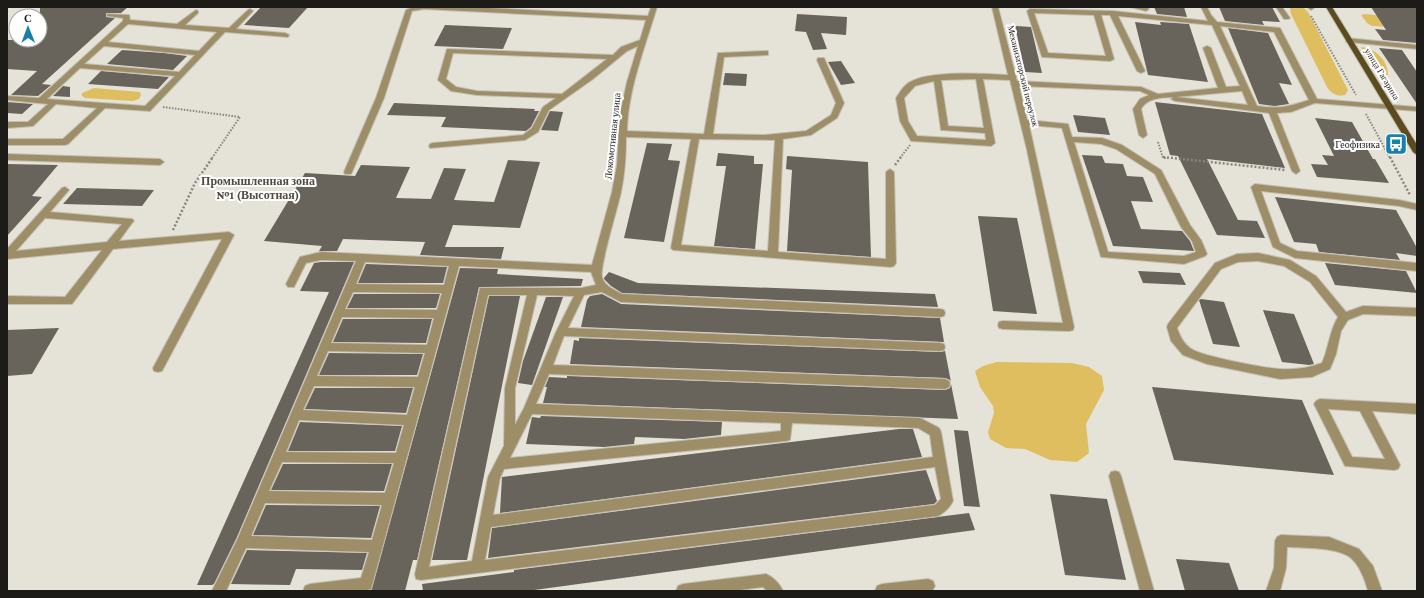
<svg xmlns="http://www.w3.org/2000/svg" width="1424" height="598" font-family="'Crimson Pro',serif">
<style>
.green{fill:#debe5f}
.building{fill:#68645b}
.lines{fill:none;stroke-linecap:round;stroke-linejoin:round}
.minor-casing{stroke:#c1beb5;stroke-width:2}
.major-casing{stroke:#c1beb5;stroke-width:2}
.path-far1{stroke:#88857e;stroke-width:2;stroke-dasharray:1.5 1.5;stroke-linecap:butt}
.path{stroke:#88857e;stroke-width:2.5;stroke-dasharray:2 2;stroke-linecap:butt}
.minor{fill:#9d8e67;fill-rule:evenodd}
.major{fill:#5b4b1f;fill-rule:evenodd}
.labels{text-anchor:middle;stroke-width:4;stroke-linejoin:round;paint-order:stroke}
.far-street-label{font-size:9px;fill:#1d1b18;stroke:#fff}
.street-label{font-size:10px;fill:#1d1b18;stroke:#fff}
.poi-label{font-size:10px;fill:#1d1b18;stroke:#fff;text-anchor:end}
.quarter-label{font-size:12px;font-weight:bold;fill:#504c43;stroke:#fff}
</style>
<rect width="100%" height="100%" fill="#e5e2d7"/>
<!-- green -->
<path class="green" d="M1292 7 1304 8 1308 12 1348 90 1345 95C1337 97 1332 94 1327 87L1291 14 1290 8Z
M1365 14 1385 16 1417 28 1372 26 1367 23 1361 15Z
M1361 47C1375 48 1388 60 1388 75L1384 76C1371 71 1367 59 1361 47Z
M94 88 140 92 141 95 139 99 133 101 85 98 82 96V93Z
M997 362 1072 363 1089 367 1102 376 1104 390 1086 424 1089 453 1077 462 1050 460 1025 449 1006 448 990 439 988 432 994 413 993 406 980 387 975 371 983 366Z"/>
<!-- building -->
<path class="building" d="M40 7H128L121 13H106V17L115 18 42 84 51 85 38 96 11 95 37 71 7 69V40H40Z
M261 7H308L289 28 244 25Z
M1154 7H1184L1187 17 1157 14Z
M1219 7H1272L1280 22 1262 21 1264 25 1225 21Z
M1371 7 1417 8V43L1383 40 1375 29 1386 30Z
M797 14 847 17 846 35 821 33 827 49 813 50 806 32 795 31Z
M1135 22 1161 25 1160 22 1189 24 1208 82 1148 75Z
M445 25 512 28 503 49 434 46Z
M1015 26 1031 27 1042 73 1025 72Z
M1228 28 1268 33 1292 85 1279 83 1289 104 1275 106 1259 104Z
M1379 48 1402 50 1417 72V104Z
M122 50 164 53 187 56 173 70 107 64Z
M841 61 855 83 841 85 828 62Z
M101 71 169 77 158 89 88 84Z
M725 73 747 74 746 86 723 85Z
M63 86 70 87V97L53 96Z
M7 102 33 104 22 114 7 113Z
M1155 102 1262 114 1285 168 1207 159 1238 220 1257 221 1265 238 1217 235 1178 156 1170 155Z
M394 103 535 109 534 111H539L531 127 526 131 441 127 446 117 387 115Z
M550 111 563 112 558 131 541 130Z
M1073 115 1105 118 1110 135 1078 132Z
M1315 118 1352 122 1373 159H1375L1389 183 1317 177 1311 164 1328 165 1322 155 1334 156Z
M647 143 672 144 668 160 680 161 664 242 624 238Z
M718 153 754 156V164H763L755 249 714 246 726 166H716Z
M1082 155 1102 156 1105 163 1123 164 1127 176 1143 177 1153 202 1131 201 1141 229 1182 231 1190 241 1194 251 1113 246Z
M787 156 868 162 871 257 787 251 792 170 786 169Z
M508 160 540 162 520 228 453 225 445 247H504L501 259 420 255 425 242 343 239 337 251H319L322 246 264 241 305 173 355 176 361 165 410 167 396 198 431 199 444 168 466 169 454 200 494 202Z
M7 164 58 165 32 196 42 197 7 236Z
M77 188 154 190 142 206 63 204Z
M1275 197 1396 210 1417 248V256L1396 253 1400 260 1319 252 1316 244 1294 242Z
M978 216 1017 218 1037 314 993 311Z
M321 262H354L237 537 214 584 212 585H197L329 292 300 291 314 263Z
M1325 263 1406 271 1417 293 1335 285Z
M366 264 447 267 443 283H358Z
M460 268 498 269 497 274 583 279 581 286 479 287 417 560H413L405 591H371Z
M1138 271 1180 273 1186 285 1143 283Z
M609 272 638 283 935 294 938 307 622 293 611 286 604 279V278Z
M354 294H440L436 308H347Z
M602 294 621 304 940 318 944 342 581 327 587 300 590 296Z
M489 296H520L467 560H432Z
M546 297H563L532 385 518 383 523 361Z
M1201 299 1224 302 1240 347 1213 344 1199 300Z
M1263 310 1294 314 1314 364 1309 365 1282 362Z
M343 319H432L426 343 333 342Z
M59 328 32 374 7 376V330Z
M579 338 940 352 945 351 951 382 950 380 945 378 570 364 574 340 579 341Z
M329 353 423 354 417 375H319Z
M567 376 945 390 950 388 951 384 958 419 543 403 547 387H545L549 377 567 378Z
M1152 387 1302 400 1334 475 1174 460Z
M315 388H413L406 413 305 409Z
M541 416 722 422 721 435 684 439 635 437 634 444 604 447 526 444 532 417 540 418Z
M300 422 402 426 395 451H288Z
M899 429H913L922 457 500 513 502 477Z
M954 430 968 431 980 507 964 506Z
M283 464H392L384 491 271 490Z
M926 470 937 501 934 504 488 558 492 528Z
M1050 494 1107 499 1126 580 1065 575Z
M266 505 380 506 371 538 253 535Z
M969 513 975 530 527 591H423L422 584 514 572V570Z
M247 550 367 553 362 570 296 569 290 585 231 584Z
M1176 559 1229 563 1239 591H1185Z"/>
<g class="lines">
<!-- minor casing -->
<g class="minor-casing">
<path id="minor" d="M413 7H469L648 16 651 7H657C645 47 628 89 627 131L704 134 718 53 765 51H768V55L724 57 713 134 764 135 806 131 831 115 836 103 817 60 818 58H824L844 103 837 118 811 135 783 139 778 252 886 259V172L890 169 894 172 896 263 894 266 891 267 673 250 671 248 691 139 626 137C626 155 625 173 621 192 618 207 599 268 602 277 604 286 615 290 622 294L940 309 944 310 945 313 944 316 940 317 621 302 602 292 584 295 568 328 940 343 944 344 945 347 944 350 940 351 564 336 553 365 945 379 949 381 950 384 949 387 945 389 549 374 536 404 920 418 939 428 941 432 953 501C950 507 944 513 938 516L421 580 416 579 415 574 480 288H581L596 285 591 272 459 266 371 589 362 591H303L305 586 310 584 361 578 369 552 246 548 226 591H212L238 538 356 261 321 260 306 263 294 287H288L286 284 300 257 321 252 592 265 612 192 617 165 620 114 627 82 638 46 627 51 593 79 549 110 538 132 525 140 430 148 429 146 430 144 433 143 523 135 532 128 543 107 556 98 477 95 451 91 438 80 447 49 613 55 621 47 640 40 646 20 424 9 412 11 384 98 352 172 351 174H345L344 172 376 98 406 10ZM453 53 607 59 562 94 477 91 456 87 446 79ZM699 139 775 140 768 251 681 245ZM365 262 449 266 444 285 356 284ZM353 292 442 293 437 310 345 309ZM488 295H527L505 388 504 446 488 477 472 561 429 567ZM537 295 574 296 556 332 524 408 515 425V388ZM342 317 434 318 427 345 331 343ZM328 351 425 353 418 377 317 376ZM314 386 415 387 407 415 303 410ZM532 414 781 423V431L510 458ZM299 420 404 425 396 453 286 452ZM792 423 918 428 930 435 933 457 493 515 500 478 504 469 786 441 790 440ZM282 462 394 463 385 493 269 491ZM935 467 941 499 935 505 485 560 491 527ZM265 503 382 505 372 540 251 536Z
M992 7H998L1017 81 1141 87 1158 94 1218 88 1203 48 1207 46 1211 48 1226 87 1240 86 1212 25 1118 16 1145 71 1141 73 1137 71 1110 15H1101L1114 59 1110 61 1042 57 1027 11 1030 9 1113 11 1208 21 1201 7H1207L1211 15 1217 22 1280 28 1317 99 1417 107V111L1315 103 1291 112 1277 113 1300 171 1296 174 1292 171 1269 113 1175 101 1171 99 1174 97C1162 98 1148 97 1141 109L1147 135 1143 138 1139 135 1133 109 1140 99 1149 95 1140 91 1019 86 1027 120 1068 124 1072 137 1102 138 1122 145 1161 170 1190 225 1201 240 1207 254 1205 256 1184 264 1101 257 1062 128 1029 125 1074 327 1073 330 1069 331 1003 329 999 328 998 325 999 322 1003 321 1063 323 1027 150 1010 80 983 79 995 143 991 146 911 141 900 121 896 98C900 92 904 85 910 82 931 70 984 74 1008 75ZM1034 13 1094 15 1106 56 1048 53ZM1220 26 1274 32 1309 100C1287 107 1280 109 1257 106ZM976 79 984 128 948 126 941 80ZM934 81 941 130 985 133 986 140 917 136 908 121 904 98 915 86ZM1242 91 1248 105 1176 97ZM1074 142 1101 144 1116 149 1155 174 1181 227 1192 241 1196 252 1184 256 1108 252Z
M1130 7H1146L1149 9 1146 11Z
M1276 7H1282L1290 18 1288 19H1284Z
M1307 7H1314V8L1311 10Z
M250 9 253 11 236 29 285 33 289 35 288 37 225 32 150 111 105 108 68 144 65 145H7V139H63L97 108 56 104 33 126 7 128V122H28L48 104 7 100V96L39 98 123 21V18L107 16V14L129 15 130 20 177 24 196 10 198 11V13L185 25 229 28 248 10ZM128 24 217 32 199 51 108 42ZM104 46 195 55 179 72 84 64ZM80 68 175 76 145 106 47 99Z
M1346 38 1417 45V49L1349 42H1346Z
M7 154 160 159 164 162 160 165 7 160Z
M1255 184 1399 200 1417 204V210L1399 206 1261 191 1280 243 1297 251 1417 263V271L1295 258 1273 247 1251 187Z
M65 187 69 190 50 212 132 219 134 221 132 223 119 241 229 232 234 235 162 371 158 372 154 371 153 368 222 239 113 249 72 304H7V296L65 297 102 250 7 259V249L62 188ZM45 218 122 224 107 242 16 251Z
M1258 253 1290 260 1316 276 1346 312 1363 306 1417 308V316L1363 314 1348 320 1341 331 1336 354 1330 369 1312 377 1280 379 1207 364 1183 355 1171 341 1167 327 1168 324 1215 263 1237 254ZM1258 261 1284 266 1310 282 1338 317C1329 332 1329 347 1322 363 1309 368 1294 370 1280 369 1265 368 1199 356 1190 348 1183 343 1180 336 1177 328L1221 269 1238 262Z
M1320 399 1417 404V414L1372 411 1398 461 1400 465 1398 469 1394 470 1345 466 1314 404 1316 401ZM1328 409 1360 411 1385 459 1352 457Z
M1115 471 1119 472 1121 476 1154 591H1140L1109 476 1111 472Z
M1281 535 1329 537 1359 549 1373 566 1382 591H1368C1365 580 1360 566 1351 558 1338 547 1304 548 1287 547L1286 568 1280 591H1266L1274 568 1275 541 1277 537Z
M766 574C773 577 780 584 783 591H767L763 587 732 591H676L678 586 683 584Z
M928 579 933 581 935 586 932 591H875L877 586 882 584Z"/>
</g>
<!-- major casing -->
<g class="major-casing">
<path id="major" d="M1326 7H1332L1417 145V155L1413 152Z"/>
</g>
<!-- path-far1 -->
<path class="path-far1" d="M1311 16 1356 95
M163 107 240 117 212 158
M1366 114 1390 158
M1158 142 1163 158H1168
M900 158 910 145"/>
<!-- path -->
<path class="path" d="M1163 157 1285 170
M1390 157 1410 195
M895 165 901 157
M173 230 195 183 213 157"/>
<!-- minor -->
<use href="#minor" class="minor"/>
<!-- major -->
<use href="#major" class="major"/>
</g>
<!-- icons -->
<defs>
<g id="bus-square" transform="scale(1.15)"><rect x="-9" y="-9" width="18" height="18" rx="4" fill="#1881aa" stroke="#fff"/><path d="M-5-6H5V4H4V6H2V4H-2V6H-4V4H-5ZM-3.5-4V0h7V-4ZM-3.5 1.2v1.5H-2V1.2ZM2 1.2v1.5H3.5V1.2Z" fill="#fff"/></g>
</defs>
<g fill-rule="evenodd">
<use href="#bus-square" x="1396" y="144"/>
</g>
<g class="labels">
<!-- far-street labels -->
<g class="far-street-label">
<text transform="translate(1382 74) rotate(59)" y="3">улица Гагарина</text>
<text transform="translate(1023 76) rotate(76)" y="3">Механизаторский переулок</text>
</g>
<!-- street labels -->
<g class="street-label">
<text transform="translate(612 136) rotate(-84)" y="4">Локомотивная улица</text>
</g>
<!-- poi labels -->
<g class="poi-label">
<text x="1380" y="148">Геофизика</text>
</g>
<!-- quarter labels -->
<g class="quarter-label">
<text x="258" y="185">Промышленная зона<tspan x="258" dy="14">№1 (Высотная)</tspan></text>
</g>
</g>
<!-- border -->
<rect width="1424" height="598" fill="none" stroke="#1d1b18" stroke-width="16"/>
<!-- north arrow -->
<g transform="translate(28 28) rotate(359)"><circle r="19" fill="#ffffff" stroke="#a5a4a3"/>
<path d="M0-3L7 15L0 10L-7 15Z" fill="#1881aa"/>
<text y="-6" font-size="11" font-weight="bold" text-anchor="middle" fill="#1d1b18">С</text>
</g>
</svg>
